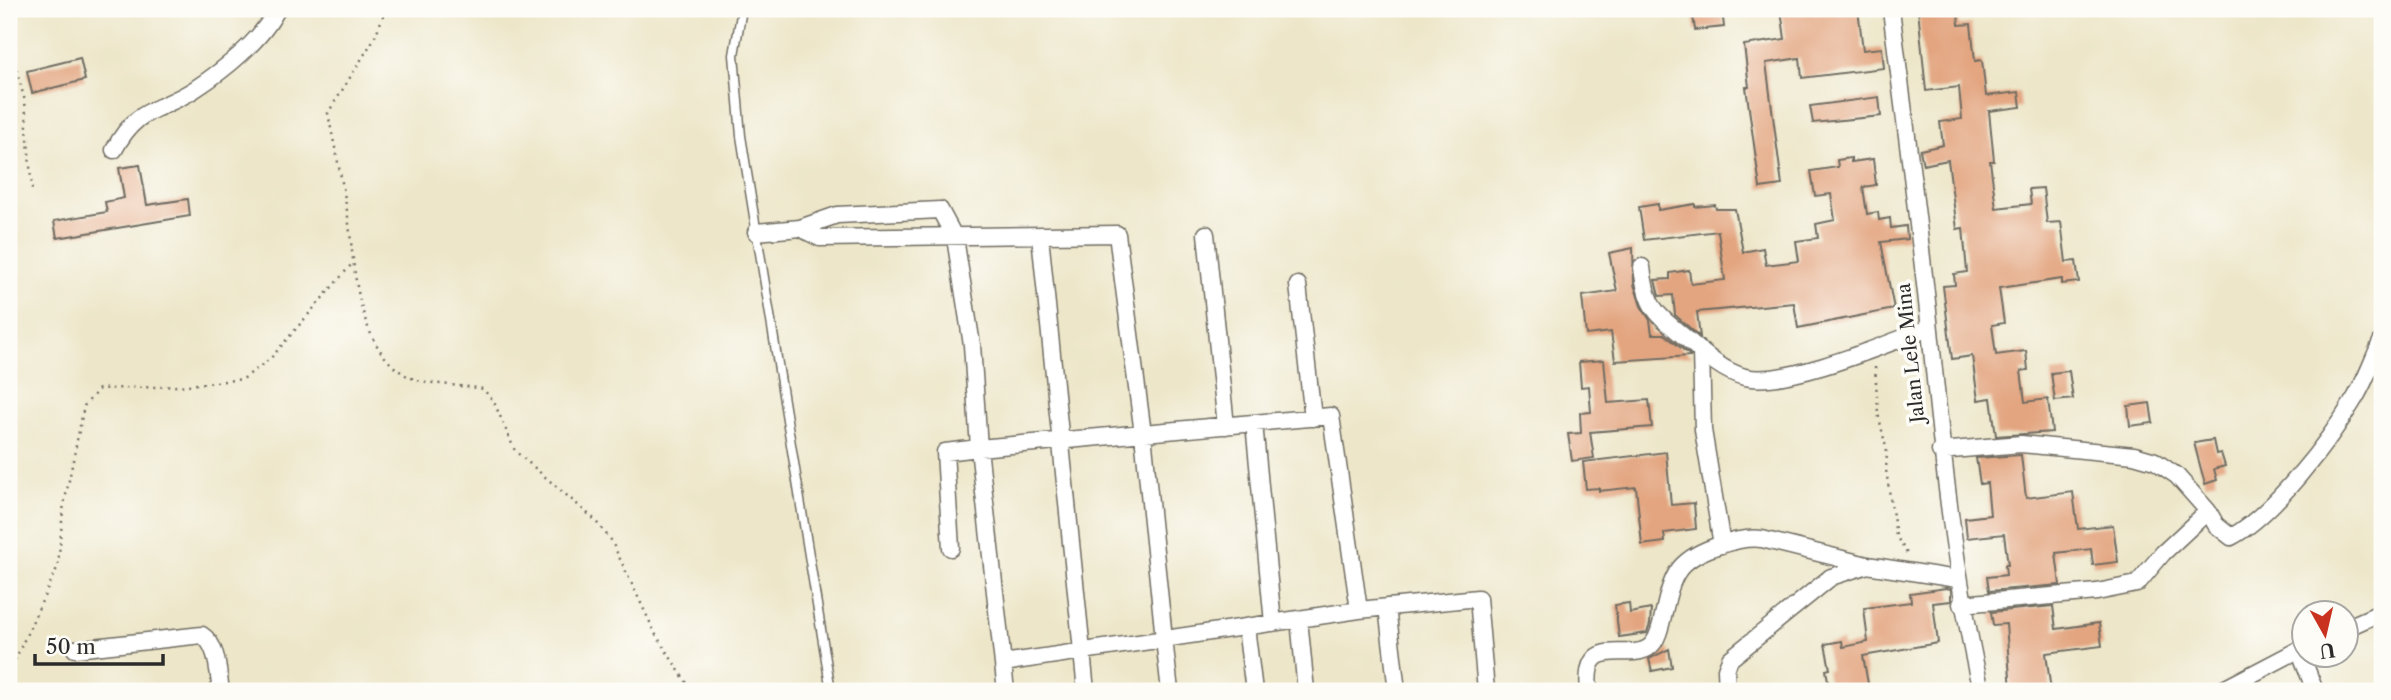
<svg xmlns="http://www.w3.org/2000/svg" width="2391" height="700" font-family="'Libre Caslon Text',serif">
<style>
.building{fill:#e3a580}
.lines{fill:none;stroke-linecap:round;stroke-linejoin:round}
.service-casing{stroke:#6f6c62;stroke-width:11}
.minor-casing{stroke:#6f6c62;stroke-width:19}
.path{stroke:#6f6c62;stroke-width:2.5;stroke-dasharray:2 5;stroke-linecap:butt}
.service{stroke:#fff;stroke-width:8}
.minor{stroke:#fff;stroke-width:16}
.labels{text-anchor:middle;stroke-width:7;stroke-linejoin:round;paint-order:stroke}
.street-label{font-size:19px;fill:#2b2b2b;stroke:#fdfcf7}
</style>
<rect width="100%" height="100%" fill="#fdfcf7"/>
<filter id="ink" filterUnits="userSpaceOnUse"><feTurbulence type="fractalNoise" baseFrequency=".0143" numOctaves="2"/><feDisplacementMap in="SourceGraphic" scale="14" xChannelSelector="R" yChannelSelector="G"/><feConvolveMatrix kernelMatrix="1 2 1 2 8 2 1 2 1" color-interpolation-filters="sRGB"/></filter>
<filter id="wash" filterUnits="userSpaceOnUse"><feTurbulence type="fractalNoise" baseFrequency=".00686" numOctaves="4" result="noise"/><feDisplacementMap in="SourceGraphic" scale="28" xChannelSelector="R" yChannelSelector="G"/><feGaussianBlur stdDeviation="1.57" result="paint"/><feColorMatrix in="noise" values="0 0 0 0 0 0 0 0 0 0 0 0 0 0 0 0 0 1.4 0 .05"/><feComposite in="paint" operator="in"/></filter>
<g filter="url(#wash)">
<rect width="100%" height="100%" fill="#ede6c9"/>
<g id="blocks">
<!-- building -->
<path class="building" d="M1692 9H1722L1724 27 1695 30Z
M1858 9 1863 50 1882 48 1884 68 1802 78 1800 58 1766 63 1782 185 1760 188 1746 87H1749L1744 45 1785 39 1781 10Z
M1918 9H1958L1959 25 1971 24 1975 61 1982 60 1986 96 2019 92 2021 107 1989 111 1994 161H1990L1996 208 2031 204 2029 189 2043 188 2047 223 2061 222 2066 262 2076 261 2079 282 2062 284V279L1999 288 2004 323 1992 325 1996 355 2026 351 2028 370 2021 371 2025 402 2048 399 2052 432 1996 436 1991 398 1978 400 1972 356 1952 359 1943 286 1955 285 1954 274 1967 272 1963 228 1957 229 1948 160 1923 165 1920 150 1943 145 1940 122 1962 119 1959 87 1926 91Z
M80 58 85 80 32 93 27 71Z
M1879 97 1881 116 1813 123 1810 106Z
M1851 158V162L1873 159 1876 185 1863 187 1867 214 1878 212 1879 220 1890 218 1891 228 1906 226 1907 239 1881 242 1894 309 1798 328 1794 303 1697 312 1700 337 1675 315 1673 295 1659 296 1655 280 1670 279V273L1689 270 1691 284 1725 280 1718 231 1644 240 1639 207 1658 204V210L1695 204V207L1715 205 1716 209H1735L1743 252 1763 248 1766 265 1799 261 1796 241 1818 238 1816 224 1835 220 1831 194 1815 196 1811 171 1838 167 1837 160Z
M140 165 147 205 188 199 190 216 57 238 54 221 107 212 105 202 124 198 119 168Z
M1633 248 1634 284 1641 306 1650 320 1652 334H1664L1691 356 1615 361 1611 332 1586 335 1582 296 1617 291 1609 253Z
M1604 360 1608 403 1649 400 1652 427 1590 432 1594 458 1572 461 1568 434 1581 433 1580 413 1591 412 1589 386 1581 387 1579 362Z
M2069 371 2073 399 2055 401 2051 373Z
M2150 403 2153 423 2130 426 2128 406Z
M2213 440 2216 454 2221 453 2225 466 2214 469 2217 480 2205 484 2194 443Z
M1666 452 1671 505 1694 503 1696 529 1664 533 1665 542 1642 545 1636 487 1599 491V488L1586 489 1583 462Z
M2021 455 2026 498 2073 492 2078 529 2113 525 2118 562 2093 565 2091 549 2056 553 2060 585 1989 591 1987 577 2006 575 2005 565H2008L2004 534 1967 538 1965 518 1990 515 1987 483 1980 484 1976 458Z
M1946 588 1951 589V601L1933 603 1938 643 1863 656 1869 689 1830 691 1826 670 1830 669 1825 644 1842 641 1843 647 1868 642 1864 608 1911 602 1910 593Z
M1629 603 1630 613 1651 609 1650 624 1647 633 1619 637 1615 605Z
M2053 606 2056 629 2099 623 2102 646 2046 653 2051 691H2011L2006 624 1993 625 1991 612Z
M1669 649 1672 667 1652 671 1649 659Z"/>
</g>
</g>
<g filter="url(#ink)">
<use href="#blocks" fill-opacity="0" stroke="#6f6c62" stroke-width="2"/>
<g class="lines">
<!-- service casing -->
<g class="service-casing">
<path id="service" d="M742 9 734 55 741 136 831 691"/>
</g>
<!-- minor casing -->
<g class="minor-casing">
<path id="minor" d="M1891 9C1904 116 1919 223 1930 330 1942 452 1954 572 1981 691
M114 150C138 105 158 113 195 89 224 70 262 40 277 9
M800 228 820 238 1117 234 1143 434 1164 639
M756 232 800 228 837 215 940 210 955 238 972 345 979 448 945 452 951 548
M1206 234 1226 426
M1040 236 1086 691
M1642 267C1647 310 1656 313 1688 340 1704 354 1724 372 1745 377 1785 387 1889 343 1929 328
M1298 285 1313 418
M1701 351 1703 430 1722 545
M1254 423 1273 623
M1940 451 2021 444 2134 455 2155 461 2177 476 2208 511 2163 553 2137 584 2097 592 1961 604
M2208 511 2216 525 2231 537C2273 515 2330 440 2355 398 2366 380 2373 359 2382 340
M1387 607 1397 691
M1299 619 1306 691
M1246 627 1254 691
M2346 628 2382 612
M1154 641 1164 639 1170 691
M75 649 202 635C218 645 218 673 221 691
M2299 649 2315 691
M1003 663 1359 610
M1006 691 979 448 1331 416 1359 610 1478 598 1486 691
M1589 691C1582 626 1636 669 1654 642 1659 635 1661 625 1663 616 1672 577 1675 561 1714 547 1730 542 1745 537 1762 539L1867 565 1957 579
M1727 691 1726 669 1730 659 1831 577 1865 566
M2220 691 2304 647"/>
</g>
<!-- path -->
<path class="path" d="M386 9 374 39 328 113C335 150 344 187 349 224 355 274 358 350 409 377 426 385 463 385 483 389L494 402 515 451 593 518 611 540 656 635 692 691
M9 43 25 101 32 192
M1875 367 1878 413 1887 452 1886 470 1896 536 1908 555
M9 673 58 566 63 510 84 406 99 389 179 386 243 379 270 359 351 265
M9 677 11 691"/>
<!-- service -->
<use href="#service" class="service"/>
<!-- minor -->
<use href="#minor" class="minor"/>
</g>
</g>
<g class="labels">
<!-- street labels -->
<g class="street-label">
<text transform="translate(1910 353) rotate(-96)" y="7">Jalan Lele Mina</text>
</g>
</g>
<!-- margin -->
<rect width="2391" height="700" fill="none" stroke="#fdfcf7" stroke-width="35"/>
<!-- north arrow -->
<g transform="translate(2325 634) rotate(172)"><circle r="33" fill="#fdfcf7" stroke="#a9a8a5" stroke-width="2"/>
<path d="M0-5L12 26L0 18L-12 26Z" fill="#c8321e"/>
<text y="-10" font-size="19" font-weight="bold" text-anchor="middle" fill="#2b2b2b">U</text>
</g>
<!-- scale -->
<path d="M35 654v10h128v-10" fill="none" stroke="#2b2b2b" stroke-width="3.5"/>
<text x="46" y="654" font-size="21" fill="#2b2b2b" stroke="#fdfcf7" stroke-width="5" paint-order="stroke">50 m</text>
</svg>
